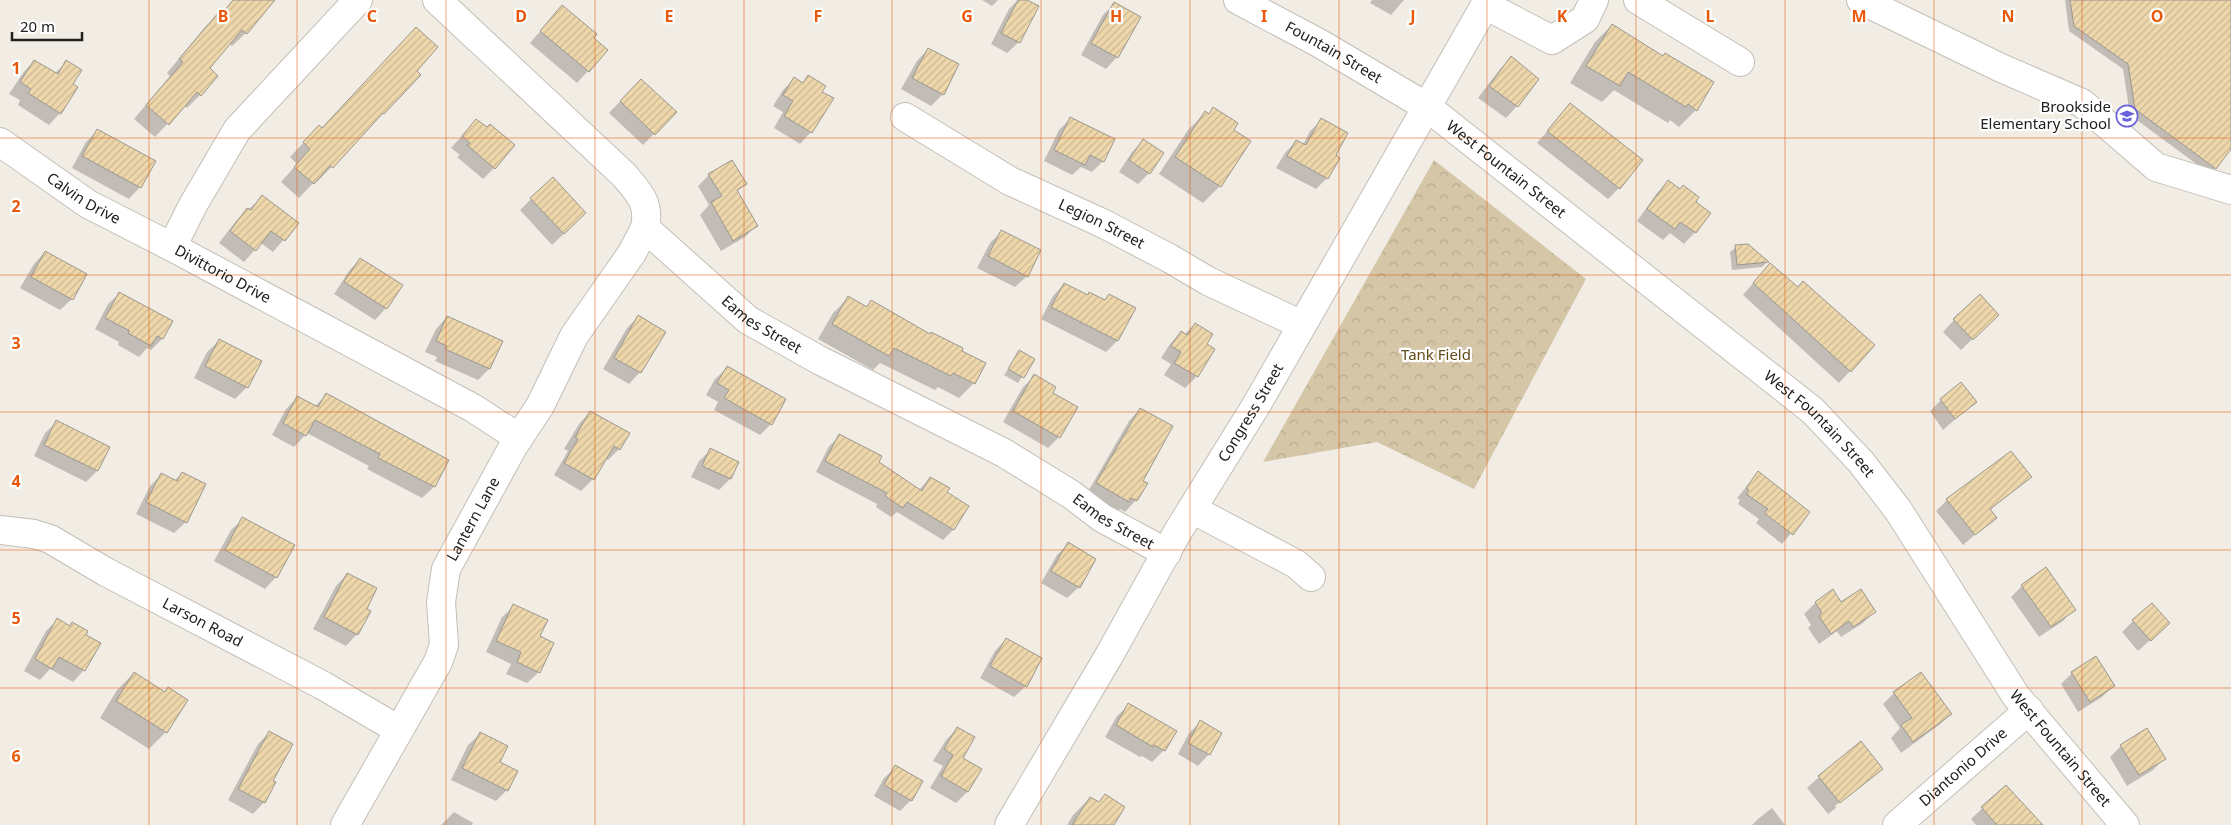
<svg xmlns="http://www.w3.org/2000/svg" width="2231" height="825" font-family="'Noto Sans',sans-serif">
<style>
.park{fill:url(#park-crowns)}
.shadow{fill:#0003}
.building{fill:url(#building-hatch);stroke:#9c9890}
.lines{fill:none;stroke-linecap:round;stroke-linejoin:round}
.minor-casing{stroke:#c3bfb6;stroke-width:30}
.major-casing{stroke:#c3bfb6;stroke-width:30}
.minor{stroke:#fff;stroke-width:28}
.major{stroke:#fff;stroke-width:28}
.grid{fill:none;stroke:#e8590c;stroke-width:1;stroke-opacity:0.55}
.labels{text-anchor:middle;stroke-width:4.5;stroke-linejoin:round;paint-order:stroke}
.street-label{font-size:15px;fill:#22201d;stroke:#fff}
.poi-label{font-size:15px;fill:#22201d;stroke:#fff;text-anchor:end}
.park-label{font-size:15px;fill:#614a16;stroke:#fff}
.grid-label{font-size:16px;text-anchor:middle;font-weight:bold;fill:#e8590c;stroke:#fff;stroke-width:4.5;stroke-linejoin:round;paint-order:stroke}
</style>
<defs>
<pattern id="park-crowns" width="20" height="18" patternUnits="userSpaceOnUse" patternTransform="scale(1.25)"><rect width="20" height="18" fill="#d5c6a8"/><path d="M2 6a3 3 0 1 1 6 0M12 15a3 3 0 1 1 6 0" fill="none" stroke="#b7aa90"/></pattern>
<pattern id="building-hatch" width="6" height="6" patternUnits="userSpaceOnUse" patternTransform="scale(1.25)"><rect width="6" height="6" fill="#edd7ab"/><path d="M-1 1l2-2M0 6l6-6M5 7l2-2" fill="none" stroke="#cbb893"/></pattern>
</defs>
<rect width="100%" height="100%" fill="#f2ede4"/>
<!-- park -->
<path class="park" d="M1434 160 1586 279 1474 489 1377 442 1263 462Z"/>
<!-- shadow -->
<path class="shadow" d="M233 0H273L246 33 232 46 229 43 208 69 200 95 187 108 184 106 155 137 134 119 170 76 167 73 205 27 219 13 220 15Z
M982 0H998L992 6Z
M1018 0H1024L1019 42 1007 53 991 44 1009 9Z
M1372 0H1404L1391 15 1370 3Z
M2065 0H2231V147L2210 174 2130 115 2123 69 2069 31Z
M1114 4 1117 57 1106 69 1081 55 1103 15Z
M562 6 592 38 588 71 577 83 530 43Z
M1612 25 1663 57 1712 83 1696 110 1679 127 1670 120 1668 123 1614 90 1602 102 1570 83 1595 42Z
M928 49 943 94 931 106 901 89 917 61Z
M1511 58 1537 79 1517 106 1506 118 1478 98 1500 69Z
M34 61 55 73 67 62 71 84 60 113 49 125 18 105 20 100 9 94 23 73Z
M415 71 383 113 317 182 316 180 299 198 281 182 297 164 290 157 305 141Z
M808 77 821 92 811 132 800 144 774 128 783 112 773 106 783 90 794 79 802 84Z
M629 92 675 112 643 145 609 113Z
M1570 105 1619 188 1608 199 1537 143Z
M1213 109 1232 130 1220 186 1203 203 1159 174 1188 130 1205 113 1207 115Z
M1071 118 1103 161 1092 172 1081 167 1072 175 1044 161 1059 130Z
M476 120 494 168 483 179 457 157 460 155 451 148Z
M1322 120 1334 156 1327 178 1316 189 1276 168 1285 153 1296 141 1303 145 1310 131Z
M97 131 140 187 129 199 72 168 86 142Z
M1144 140 1149 173 1138 184 1119 172 1132 152Z
M709 175 745 184 737 192 756 226 745 237 721 251 700 215 709 205 698 186Z
M1668 182 1694 202 1695 232 1684 244 1670 233 1663 240 1637 221 1657 193Z
M262 197 297 224 273 252 261 243 244 262 219 243 236 221Z
M531 199 573 225 552 245 520 210Z
M1001 232 1027 276 1015 287 977 268 990 243Z
M1736 247 1767 262 1762 267 1732 270 1730 252Z
M45 252 72 299 60 310 20 288 34 264Z
M360 259 386 308 375 320 334 294 349 271Z
M1759 276 1850 371 1839 383 1743 295Z
M1064 284 1087 296 1090 293 1104 300 1109 296 1117 341 1106 352 1041 319 1053 296Z
M120 293 162 339 151 350 147 348 139 357 118 345 119 342 95 329 108 304Z
M848 298 865 308 871 302 960 352 974 383 959 398 938 387 935 390 880 363 873 370 818 339 833 313Z
M1997 315 1961 350 1943 332 1954 320Z
M447 317 489 369 478 380 435 361 437 357 425 352 436 329Z
M638 317 640 372 629 384 603 369 627 328Z
M1195 324 1206 344 1213 349 1197 376 1185 388 1164 375 1171 364 1161 358 1170 344 1181 332 1185 334Z
M219 341 247 387 235 399 194 378 207 352Z
M1020 351 1034 359 1018 383 1004 375Z
M727 368 771 424 760 435 714 410 718 402 706 395 715 379Z
M1035 376 1051 393 1059 437 1048 448 1003 422 1023 387Z
M327 394 447 461 434 487 422 498 367 469 369 466 307 433 294 447 272 435 286 409 297 398 315 406Z
M1941 400 1975 402 1943 430 1930 411Z
M1140 409 1141 481 1136 500 1125 512 1120 509 1116 513 1086 495 1129 421Z
M590 412 619 449 608 460 605 458 593 479 581 491 554 475 568 451 564 449 579 424Z
M57 422 108 448 97 471 86 482 34 456 45 433Z
M840 436 919 490 930 478 946 493 967 506 953 530 943 540 897 512 891 517 876 507 877 504 816 472 829 446Z
M711 450 738 463 730 479 719 490 691 477 699 461Z
M182 473 186 522 174 533 136 514 150 486 161 475 174 481Z
M1758 473 1809 512 1782 544 1756 523 1759 519 1738 504 1740 500 1737 498Z
M2030 477 1990 510 1995 517 1963 545 1936 511 1947 500Z
M243 519 276 577 265 589 214 561 231 530Z
M1068 544 1079 587 1067 598 1041 583 1057 555Z
M347 574 365 609 357 634 346 646 313 629 336 586Z
M2022 586 2074 609 2063 621 2039 637 2011 597Z
M1832 591 1841 604 1875 611 1863 623 1841 637 1837 631 1819 644 1808 628 1811 625 1804 614 1815 603Z
M514 606 539 637V672L527 683 506 674 511 664 486 652 502 617Z
M57 620 84 636V670L73 682 50 669 40 680 24 671 46 631Z
M2133 621 2157 634 2138 651 2122 632Z
M1006 639 1026 686 1014 697 980 678 995 651Z
M134 673 164 692 168 689 166 732 149 749 100 718 117 690Z
M2072 673 2113 686 2102 697 2078 712 2061 684Z
M1894 693 1950 714 1939 725 1901 753 1891 738 1900 728 1883 704Z
M1129 705 1164 750 1152 762 1142 756 1140 757 1105 737 1117 716Z
M1201 722 1209 754 1198 766 1178 754 1189 733Z
M957 729 961 758 980 769 967 792 956 803 930 788 943 766 933 761 946 740Z
M269 733 272 781 264 802 253 814 228 800 258 744Z
M480 734 507 790 496 801 451 780 468 745Z
M2121 746 2164 759 2153 770 2127 786 2110 757Z
M896 767 911 800 900 811 874 796 884 778Z
M1881 769 1871 779V777L1835 806 1836 808 1828 814 1807 788 1819 777Z
M2006 786 2032 825H1976L1971 819Z
M1105 795 1112 825H1067L1073 815 1090 798 1098 803Z
M1772 808 1785 825H1752L1758 819Z
M454 812 473 823 472 825H441Z"/>
<!-- building -->
<path class="building" d="M233 0H275L247 34 242 30 210 68 218 76 201 96 197 92 169 125 146 105 183 62 179 59 219 12 222 14Z
M1018 0H1027L1039 6 1020 43 1001 33Z
M2070 0H2231V149L2216 169 2135 109 2128 64 2074 26Z
M1114 2 1141 17 1118 58 1091 43Z
M562 5 597 34 594 38 608 50 589 72 540 31Z
M1612 24 1663 56 1665 53 1714 82 1697 111 1688 104 1686 107 1628 72 1620 86 1586 66Z
M416 27 438 47 417 71 421 75 384 114 383 113 333 168 330 166 314 184 294 167 310 149 303 142 319 125 322 128Z
M928 48 959 64 944 95 912 78Z
M1511 56 1539 79 1518 107 1489 86Z
M34 60 58 74 66 60 82 70 73 84 78 87 61 114 28 93 31 89 20 82Z
M808 75 826 86 822 92 834 98 812 133 784 116 793 101 783 95 794 77 803 83Z
M641 79 677 112 655 135 620 101Z
M1570 103 1643 160 1620 189 1547 131Z
M1213 107 1238 123 1234 130 1251 141 1221 187 1175 157 1205 111 1209 114Z
M1070 117 1115 139 1104 162 1090 155 1085 165 1054 150Z
M1321 118 1348 133 1336 155 1340 158 1328 179 1287 156 1296 140 1306 145Z
M476 119 487 127 490 124 515 145 495 169 467 145 470 143 462 136Z
M97 129 156 161 141 188 82 156Z
M1143 139 1164 153 1150 174 1129 160Z
M732 160 747 184 737 190 758 226 733 241 711 202 722 196 708 174Z
M553 177 586 213 564 234 530 198Z
M1668 180 1680 189 1683 185 1699 197 1696 202 1711 213 1696 233 1680 222 1675 229 1647 209Z
M262 195 299 223 285 241 271 231 256 251 230 231 247 208 251 210Z
M1001 230 1041 250 1028 277 988 256Z
M1748 244 1769 262 1737 265 1735 245Z
M45 251 87 274 73 300 31 277Z
M360 258 403 285 387 309 344 282Z
M1770 263 1798 287 1803 281 1875 345 1851 372 1753 283Z
M1064 283 1088 295 1089 292 1105 300 1109 294 1136 308 1118 341 1051 307Z
M119 292 173 321 163 339 157 336 151 346 128 333 130 331 105 318Z
M1980 294 1999 315 1973 340 1953 319Z
M848 296 867 307 871 300 930 334 931 332 963 348 962 351 986 363 975 384 953 373 951 376 894 348 889 356 832 324Z
M638 315 666 332 641 373 614 358Z
M447 316 503 341 490 369 445 349 447 346 436 341Z
M1195 323 1213 334 1207 344 1215 349 1198 377 1174 363 1181 352 1171 346 1181 331 1187 335Z
M219 339 262 361 248 388 205 366Z
M1019 350 1035 359 1024 378 1008 369Z
M727 366 786 399 772 425 724 398 729 390 717 383Z
M1034 374 1056 387 1053 393 1078 407 1060 438 1013 411Z
M1961 382 1977 402 1955 419 1940 399Z
M326 393 449 460 435 487 378 458 380 454 315 420 306 436 283 423 297 396 318 407Z
M1140 408 1173 426 1143 481 1148 483 1137 501 1131 498 1129 502 1096 483Z
M590 411 630 433 620 450 614 446 594 480 564 463 578 439 575 437Z
M56 420 110 447 98 471 44 445Z
M839 434 882 456 879 462 922 491 930 477 950 488 947 492 969 506 954 530 907 502 903 508 885 496 887 493 825 461Z
M710 448 739 462 731 479 702 466Z
M2011 451 2032 477 1990 509 1997 518 1975 535 1946 499Z
M1758 471 1810 512 1793 535 1764 513 1768 509 1746 494 1749 490 1746 488Z
M182 472 206 484 187 523 146 502 161 473 177 481Z
M242 517 295 545 277 578 225 550Z
M1068 542 1096 559 1080 588 1051 571Z
M2046 567 2076 610 2051 627 2021 585Z
M347 573 377 588 367 609 371 611 358 635 324 617Z
M1833 589 1841 602 1861 589 1876 612 1853 627 1849 621 1831 634 1819 616 1822 613 1815 602Z
M2152 603 2170 623 2151 641 2132 620Z
M513 604 548 620 540 636 554 643 540 673 517 662 521 652 496 641Z
M57 618 70 626 72 622 88 631 86 635 101 643 85 671 59 657 52 669 35 659Z
M1006 638 1042 658 1027 687 990 666Z
M2096 656 2115 686 2090 702 2071 672Z
M134 672 165 692 168 687 188 700 167 733 116 701Z
M1921 672 1952 714 1913 742 1901 725 1912 718 1893 692Z
M1128 703 1177 731 1165 751 1154 745 1153 747 1116 725Z
M1200 720 1222 733 1210 755 1188 743Z
M957 727 975 737 963 758 982 769 968 792 941 776 953 755 944 749Z
M2147 728 2166 759 2139 775 2120 745Z
M269 731 293 744 273 781 276 782 265 803 238 789Z
M480 732 508 746 500 762 518 771 508 791 462 768Z
M1861 741 1883 769 1840 803 1818 776Z
M895 765 923 781 912 801 884 785Z
M2006 785 2043 825H1997L1981 807Z
M1105 794 1125 807 1114 825H1072L1090 797 1099 802Z"/>
<g class="lines">
<!-- minor casing -->
<g class="minor-casing">
<g id="minor">
<path id="s1" d="M358 0 237 130 193 205 172 247 473 408 519 438"/>
<path id="s2" d="M437 0 624 175C640 194 650 203 645 228L748 320 819 360 1004 453 1072 495 1102 518 1167 553"/>
<path id="s3" d="M1238 0 1319 43 1427 107 1813 411 1861 462 1898 510 2016 696 2125 825"/>
<path d="M1638 0 1740 62"/>
<path d="M1861 0 2001 68 2082 103 2156 167 2231 190"/>
<path d="M1485 5 1552 40 1585 19 1594 0"/>
<path id="s4" d="M905 117 1010 181 1102 223 1169 258 1208 281 1302 325"/>
<path id="s5" d="M0 142 88 204 172 247"/>
<path d="M1192 509 1296 564 1311 577"/>
<path id="s6" d="M0 530 34 534 50 539 106 572 322 685 399 730"/>
<path id="s7" d="M345 825 438 662 444 645 441 602 446 569 514 445 540 406 574 336 632 253 645 228"/>
<path id="s8" d="M1897 825 2029 710"/>
</g>
</g>
<!-- major casing -->
<g class="major-casing">
<g id="major">
<path id="s9" d="M1009 825 1110 654 1177 533 1257 404 1488 0"/>
</g>
</g>
<!-- minor -->
<use href="#minor" class="minor"/>
<!-- major -->
<use href="#major" class="major"/>
</g>
<!-- grid -->
<path class="grid" d="M149 0V825M297 0V825M446 0V825M595 0V825M744 0V825M892 0V825M1041 0V825M1190 0V825M1339 0V825M1487 0V825M1636 0V825M1785 0V825M1934 0V825M2082 0V825M0 138H2231M0 275H2231M0 412H2231M0 550H2231M0 688H2231"/>
<!-- icons -->
<defs>
<g id="school-ring" transform="scale(1.125)"><circle r="9.5" fill="#fff" stroke="#6b62dc" stroke-width="1.5"/><path d="M0-5L7-2L0 1L-7-2ZM-4 1L0 2.5L4 1V4Q0 6-4 4Z" fill="#6b62dc"/></g>
</defs>
<g fill-rule="evenodd">
<use href="#school-ring" x="2127" y="116"/>
</g>
<g class="labels">
<!-- street labels -->
<g class="street-label">
<text dy="5" stroke="none"><textPath href="#s3" startOffset="109">Fountain Street</textPath></text>
<text dy="5" stroke="none"><textPath href="#s3" startOffset="318">West Fountain Street</textPath></text>
<text dy="5" stroke="none"><textPath href="#s5" startOffset="101">Calvin Drive</textPath></text>
<text dy="5" stroke="none"><textPath href="#s4" startOffset="224">Legion Street</textPath></text>
<text dy="5" stroke="none"><textPath href="#s1" startOffset="369">Divittorio Drive</textPath></text>
<text dy="5" stroke="none"><textPath href="#s2" startOffset="468">Eames Street</textPath></text>
<text dy="5" stroke="none"><textPath href="#s9" startOffset="478">Congress Street</textPath></text>
<text dy="5" stroke="none"><textPath href="#s3" startOffset="722">West Fountain Street</textPath></text>
<text dy="5" stroke="none"><textPath href="#s7" startOffset="339">Lantern Lane</textPath></text>
<text dy="5" stroke="none"><textPath href="#s2" startOffset="872">Eames Street</textPath></text>
<text dy="5" stroke="none"><textPath href="#s6" startOffset="225">Larson Road</textPath></text>
<text dy="5" stroke="none"><textPath href="#s3" startOffset="1128">West Fountain Street</textPath></text>
<text dy="5" stroke="none"><textPath href="#s8" startOffset="88">Diantonio Drive</textPath></text>
</g>
<!-- poi labels -->
<g class="poi-label">
<text x="2111" y="112">Brookside<tspan x="2111" dy="17">Elementary School</tspan></text>
</g>
<!-- park labels -->
<g class="park-label">
<text x="1436" y="360">Tank Field</text>
</g>
</g>
<g class="grid-label">
<text x="223" y="22">B</text>
<text x="372" y="22">C</text>
<text x="521" y="22">D</text>
<text x="669" y="22">E</text>
<text x="818" y="22">F</text>
<text x="967" y="22">G</text>
<text x="1116" y="22">H</text>
<text x="1264" y="22">I</text>
<text x="1413" y="22">J</text>
<text x="1562" y="22">K</text>
<text x="1710" y="22">L</text>
<text x="1859" y="22">M</text>
<text x="2008" y="22">N</text>
<text x="2157" y="22">O</text>
<text x="16" y="74">1</text>
<text x="16" y="212">2</text>
<text x="16" y="349">3</text>
<text x="16" y="487">4</text>
<text x="16" y="624">5</text>
<text x="16" y="762">6</text>
</g>
<!-- scale -->
<path d="M12 32v8h70v-8" fill="none" stroke="#22201d" stroke-width="2.5"/>
<text x="20" y="32" font-size="15" fill="#22201d" stroke="#ffffff" stroke-width="4" paint-order="stroke">20 m</text>
</svg>
